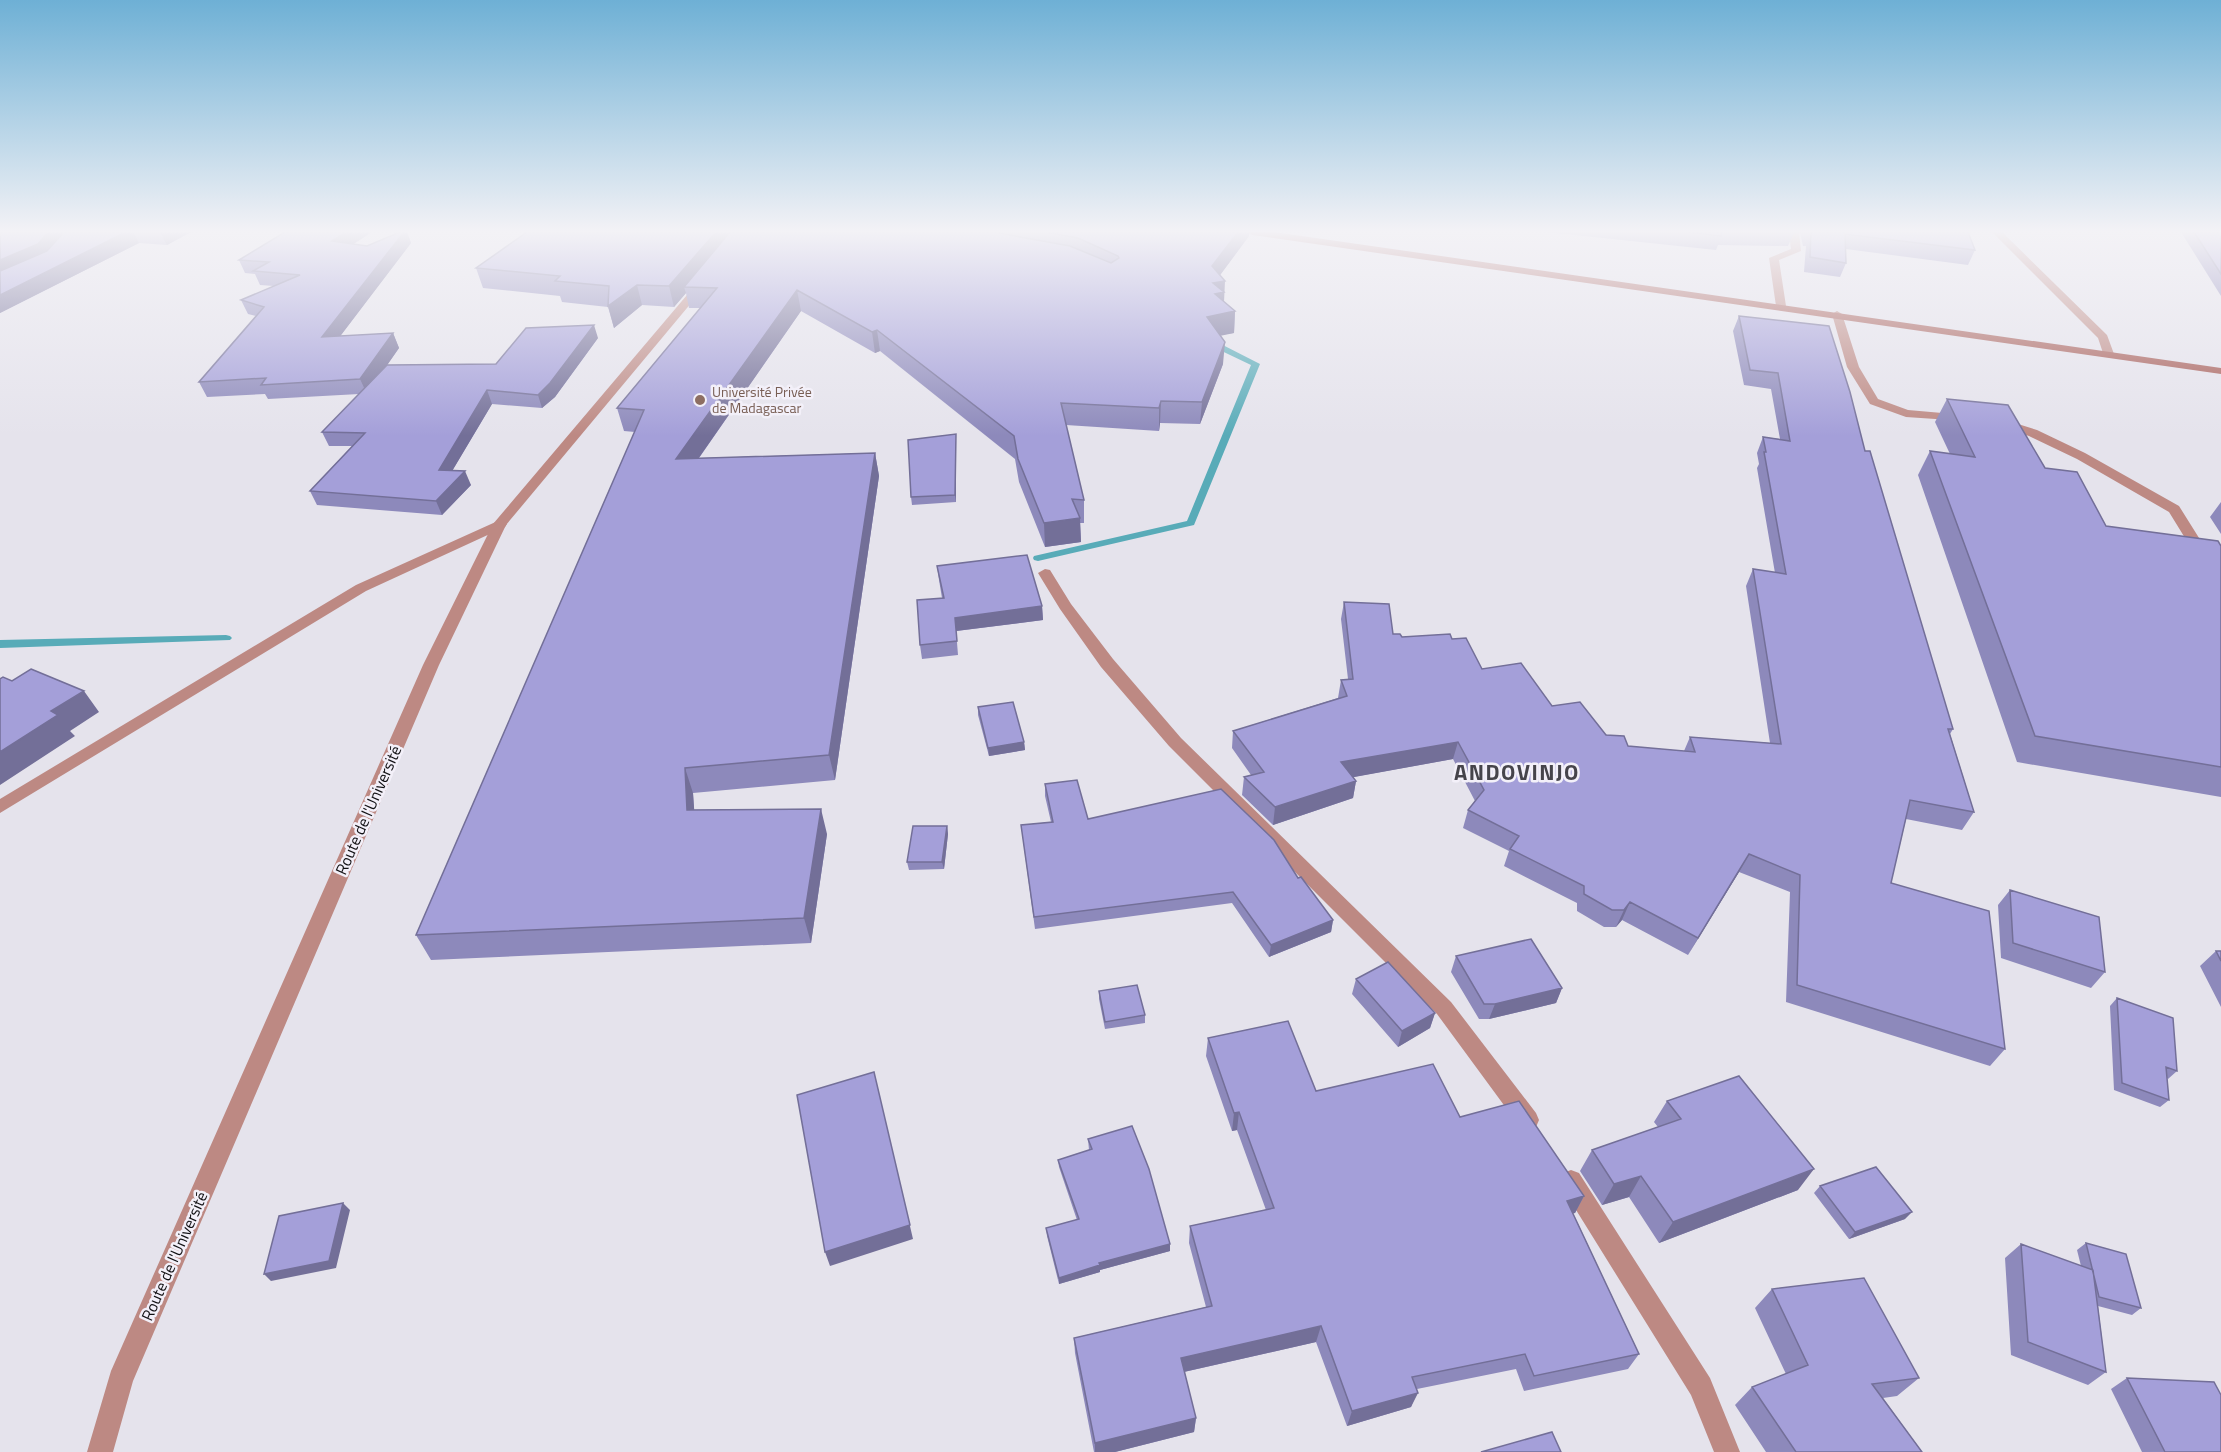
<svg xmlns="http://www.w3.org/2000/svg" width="2221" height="1452" font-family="'Titillium Web',sans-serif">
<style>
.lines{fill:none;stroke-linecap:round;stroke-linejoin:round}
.stream{fill:#58abb8;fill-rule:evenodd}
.service{fill:#bd8983;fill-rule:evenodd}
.minor{fill:#bd8983;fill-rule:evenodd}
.tertiary{fill:#bd8983;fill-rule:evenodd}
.secondary{fill:#a55b55;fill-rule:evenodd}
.wall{fill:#8d89bb}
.shaded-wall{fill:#736f98}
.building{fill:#a49fd9;stroke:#736f98;stroke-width:1.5}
.education-dot{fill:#8d6e63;stroke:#f3f0f9;stroke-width:2}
.labels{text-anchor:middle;stroke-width:5;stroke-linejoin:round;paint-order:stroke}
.far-education-label{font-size:14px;fill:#785e54;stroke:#f3f0f9;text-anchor:start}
.street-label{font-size:16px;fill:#111013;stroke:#f3f0f9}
.district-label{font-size:22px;font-weight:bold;letter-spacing:1.5px;fill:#46444b;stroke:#f3f0f9}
</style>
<rect width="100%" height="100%" fill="#e5e3ec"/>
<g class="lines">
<!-- stream -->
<path class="stream" d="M1207 340H1213L1260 364 1194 525 1038 561 1034 560 1033 558 1034 556 1187 521 1251 365 1207 344Z
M226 635 230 636 232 638 230 640 0 648V640Z"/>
<!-- service -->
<path class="service" d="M1992 232H2002L2107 335 2114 354 2112 356H2104L2098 338Z
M1837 311 1842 314 1859 367 1878 399 1908 410 1965 415V421L1906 417 1870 404 1847 367 1832 314Z
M2002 419 2037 430 2085 453 2179 506 2221 573V589L2214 585 2169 512 2077 459 2029 436 1998 426 1996 423Z"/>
<!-- minor -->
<path class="minor" d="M1789 232H1799L1801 251 1779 260 1786 306 1781 309 1776 306 1769 258 1791 249Z
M500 520 505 521 507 524 505 527 366 591 0 813V799L356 585Z
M1045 569 1050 570 1071 604 1113 659 1181 738 1451 1002 1536 1113 1539 1120 1536 1127 1528 1130 1520 1127 1437 1014 1169 746 1101 667 1060 609 1038 573Z
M1571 1170 1579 1173 1710 1378 1740 1452H1714L1691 1395 1563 1189 1559 1181 1563 1173Z"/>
<!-- tertiary -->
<path class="tertiary" d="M698 282 707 284 506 525 439 665 133 1381 113 1452H87L111 1371 423 665 493 524Z"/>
<!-- secondary -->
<path class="secondary" d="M1248 232H1274L2221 368V374L1252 235Z"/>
</g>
<!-- wall -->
<path class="wall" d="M0 232H191L167 245 139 243 0 313Z
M372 232 353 244 367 246 400 232H407L411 243 340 336 393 333 399 348 385 368 496 364 598 338 555 397 542 408 492 404 452 471 471 485 442 515 317 505 310 491 352 446H329L322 432 359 394 268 399 265 394 207 397 199 382 256 316 248 314 241 300 274 286 260 285 255 274 245 273 239 260Z
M527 232H1249V236L1220 275 1224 302 1235 311 1234 333 1220 335 1223 364 1200 424 1160 423 1159 431 1066 425 1084 500V523H1080L1081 542 1045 547 1019 482 1015 459 880 351 875 353 801 311 699 458 875 453 879 476 835 780 693 793 694 810 827 834 811 943 431 960 416 935 635 432 624 431 617 408 701 308H689L686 293 674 307 642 305 614 328 608 307 562 302 560 296 483 288 476 268Z
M1547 232H1794L1788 246 1718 245 1716 250Z
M1800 232H1968L1975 250 1968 265 1846 249V263L1840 277 1804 272 1806 246H1803Z
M2181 232H2221V296Z
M1739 316 1865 451 1953 729 1950 734 1974 812 1962 830 1906 819 1891 883 2005 1049 1990 1066 1786 1002 1790 892 1739 872 1688 955 1622 920 1616 927H1604L1577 911V903L1504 866 1509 851 1463 828 1468 810 1475 801 1453 759 1353 777 1356 781 1353 798 1273 825 1242 795 1244 777 1251 775 1232 748 1233 731 1338 698 1341 680 1348 679 1341 619 1344 602 1393 634 1402 637 1452 639 1482 669 1628 746 1684 751 1690 737 1770 743 1746 586 1753 569 1775 573 1757 468 1759 464 1757 453 1763 437 1780 439 1771 389 1744 385 1733 331Z
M1947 399 2045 468 2106 526 2221 546V797L2017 762 1918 475 1930 451 1950 454 1935 422Z
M956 441V502L912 505 911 497Z
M2221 502V534L2210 517Z
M937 566 1042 606 1043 620 956 631 958 655 922 659 920 645 942 598 939 580Z
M978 707 1024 742 1025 750 989 756 978 715Z
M1045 784 1088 819 1298 878 1333 920 1331 932 1269 957 1232 903 1035 929 1021 825 1051 822 1045 796Z
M947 826 948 834 944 869 909 870 907 862Z
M2010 890 2105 972 2091 988 2001 958 1998 905Z
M2216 951H2221V1007L2200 966Z
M1456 956 1562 988 1556 1003 1489 1019H1479L1451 972Z
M1356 979 1435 1013 1430 1028 1398 1047 1352 994Z
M1099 991 1145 1015V1023L1105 1029 1099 999Z
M2117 998 2177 1071 2168 1079 2167 1078 2169 1100 2160 1107 2114 1090 2110 1006Z
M1208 1038 1316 1091 1460 1117 1584 1196 1575 1213H1573L1639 1354 1628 1369 1524 1391 1516 1369 1417 1389 1411 1407 1347 1426 1316 1342 1184 1372 1196 1418 1194 1432 1115 1452H1094L1075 1353 1074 1338 1206 1307 1189 1243 1190 1226 1266 1210 1237 1130 1232 1131 1206 1056Z
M1667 1101 1798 1190 1659 1243 1629 1197 1602 1205 1580 1171 1592 1150 1658 1127 1654 1122Z
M1088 1139 1170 1251 1100 1270V1272L1059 1284 1047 1236 1046 1228 1077 1220 1059 1167 1058 1160 1089 1150Z
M1820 1186 1905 1219 1849 1239 1814 1193Z
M2086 1243 2141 1308 2132 1315 2098 1306 2106 1372 2088 1385 2011 1355 2005 1258 2021 1244 2081 1266 2077 1250Z
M1772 1289 1919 1378 1897 1396 1883 1398 1922 1452H1766L1735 1405 1752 1387 1786 1374 1755 1308Z
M2127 1378 2221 1452H2142L2111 1389Z"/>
<!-- shaded-wall -->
<path class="shaded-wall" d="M48 232H68L46 257 0 278V260Z
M126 232H133L139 243 0 313V295Z
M160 232H191L167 245Z
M346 232H372L338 254 332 241Z
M404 232H407L411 243 329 351 322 337Z
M716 232H737L684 287 686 293 674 307 669 286Z
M1238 232H1249V236L1215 282 1225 281 1224 302 1214 315 1212 266Z
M637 285 642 305 614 328 608 306Z
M797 290 801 311 682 482 676 459Z
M1235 311 1234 333 1205 339 1207 317Z
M594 325 598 338 555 397 542 408 538 395Z
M877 330 880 351 875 353 872 332Z
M393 333 399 348 367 394 360 379Z
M1225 342 1223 364 1200 424 1202 402Z
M487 390 492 404 445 483 439 470Z
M1161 401 1160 423 1159 431V408Z
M956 434V502L955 495Z
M875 453 879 476 835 780 829 755Z
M465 471 471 485 442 515 436 501Z
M1080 518 1081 542 1045 547 1044 523Z
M1042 606 1043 620 956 631 958 655 955 618Z
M84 691 99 712 70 731 75 736 0 785V752L51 711Z
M1024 742 1025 750 989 756 988 748Z
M1458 742 1453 759 1338 780 1341 762Z
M685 768 693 793 696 835 687 810Z
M1356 781 1353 798 1273 825 1275 807Z
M821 809 827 834 811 943 804 918Z
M947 826 948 834 944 869 942 862Z
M1749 854 1739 872 1688 955 1698 938Z
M1630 902 1622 920 1616 927 1624 910Z
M1333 920 1331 932 1269 957 1271 945Z
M1562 988 1556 1003 1489 1019 1495 1004Z
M1435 1013 1430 1028 1398 1047 1402 1031Z
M874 1072 913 1239 830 1266 825 1252Z
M1239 1112 1237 1130 1232 1131 1234 1113Z
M1814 1169 1798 1190 1659 1243 1673 1222Z
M1641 1176 1629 1197 1602 1205 1614 1184Z
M1584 1196 1575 1213 1558 1218 1567 1201Z
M343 1203 350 1210 336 1268 271 1281 264 1274Z
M1912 1212 1905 1219 1849 1239 1855 1232Z
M1170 1244V1251L1100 1270V1272L1059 1284V1278L1099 1263Z
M1321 1326 1316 1342 1179 1373 1181 1358Z
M1418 1393 1411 1407 1347 1426 1352 1411Z
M1196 1418 1194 1432 1115 1452H1095V1443Z"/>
<!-- building -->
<path class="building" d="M0 232H48L38 244 0 260Z
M64 232H126L0 295V271L47 251Z
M285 232H346L332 241 367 246 400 232H404L322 337 393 333 360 379 261 385 266 378 199 382 264 307 241 300 300 275 253 271 269 262 239 260Z
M527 232H716L669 286 637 285 608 306 609 286 555 281 560 276 476 268Z
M730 232H993L1070 246 1111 263 1119 258 1118 256 1078 238 1046 232H1238L1212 266 1225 281 1213 283 1224 292 1215 294 1235 311 1207 317 1225 342 1202 402 1161 401 1159 408 1061 403 1084 500 1072 499 1080 518 1044 523 1018 459 1014 436 877 330 872 332 797 290 676 459 875 453 829 755 685 768 687 810 821 809 804 918 416 935 644 410 617 408 717 288 684 287Z
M1688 232H1721V236Z
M1811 232H1968L1975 250 1845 234 1846 263 1810 257Z
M2194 232H2221V274Z
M1739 316 1829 326 1850 392 1865 451H1870L1953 729H1948L1974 812 1910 800 1891 883 1989 911 2005 1049 1797 985 1800 875 1749 854 1698 938 1630 902 1624 910H1612L1584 894V886L1510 849 1519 836 1468 810 1484 790 1458 742 1341 762 1356 781 1275 807 1244 777 1264 772 1233 731 1347 696 1341 680 1353 679 1344 602 1389 604 1393 634H1400L1402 637 1450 634 1452 639 1466 638 1482 669 1521 663 1552 706 1580 702 1606 735 1624 736 1628 746 1695 752 1690 737 1781 744 1753 569 1786 574 1764 452H1766L1763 437 1790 441 1778 373 1750 370Z
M594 325 550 383 538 395 487 390 439 470 465 471 436 501 310 491 365 433 322 432 387 365 496 364 526 328Z
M1947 399 2008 405 2045 468 2077 472 2106 526 2218 541 2221 546V767L2035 736 1930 451 1975 457Z
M956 434 955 495 911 497 908 440Z
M1027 555 1042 606 955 618 957 641 920 645 917 600 944 598 937 566Z
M31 669 84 691 51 711 58 715 0 752V679L3 677 12 681Z
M1013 702 1024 742 988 748 978 707Z
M1077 780 1088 819 1221 789 1274 840 1298 878 1301 877 1333 920 1271 945 1233 892 1034 917 1021 825 1053 822 1045 784Z
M913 826H947L942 862H907Z
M2010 890 2099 917 2105 972 2013 943Z
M1531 939 1562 988 1495 1004H1484L1456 956Z
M2216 951H2221V961Z
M1388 962 1435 1013 1402 1031 1356 979Z
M1137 985 1145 1015 1105 1022 1099 991Z
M2117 998 2173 1018 2177 1071 2166 1067 2169 1100 2122 1083Z
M1288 1021 1316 1091 1433 1064 1460 1117 1519 1101 1584 1196 1567 1201 1639 1354 1534 1376 1525 1354 1412 1377 1418 1393 1352 1411 1321 1326 1181 1358 1196 1418 1095 1443 1074 1338 1212 1306 1190 1226 1274 1208 1239 1112 1234 1113 1208 1038Z
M874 1072 910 1225 825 1252 797 1095Z
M1739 1076 1814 1169 1673 1222 1641 1176 1614 1184 1592 1150 1681 1119 1667 1101Z
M1132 1126 1149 1169 1170 1244 1099 1263 1100 1265 1059 1278 1046 1228 1079 1219 1058 1160 1092 1149 1088 1139Z
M1876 1167 1912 1212 1855 1232 1820 1186Z
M343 1203 329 1261 264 1274 279 1216Z
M2086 1243 2126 1254 2141 1308 2099 1297Z
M2021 1244 2093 1270 2106 1372 2028 1342Z
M1864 1278 1919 1378 1872 1384 1922 1452H1796L1752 1387 1808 1365 1772 1289Z
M2127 1378 2214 1382 2221 1395V1452H2165Z
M1552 1432 1561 1452H1481Z"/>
<!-- sky -->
<linearGradient id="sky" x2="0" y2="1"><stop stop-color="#6eb0d5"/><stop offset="0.53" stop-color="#f3f2f6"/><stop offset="1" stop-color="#f3f2f6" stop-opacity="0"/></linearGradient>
<rect width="2221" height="436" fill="url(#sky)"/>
<!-- markers -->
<circle class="education-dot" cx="700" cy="400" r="6"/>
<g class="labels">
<!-- far-education labels -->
<g class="far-education-label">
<text x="712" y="397">Université Privée<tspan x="712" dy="16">de Madagascar</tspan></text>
</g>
<!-- street labels -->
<g class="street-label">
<text transform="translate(368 810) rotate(-66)" y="6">Route de l'Université</text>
<text transform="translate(174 1256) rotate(-66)" y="6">Route de l'Université</text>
</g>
<!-- district labels -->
<g class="district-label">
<text x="1517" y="780">ANDOVINJO</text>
</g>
</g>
</svg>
